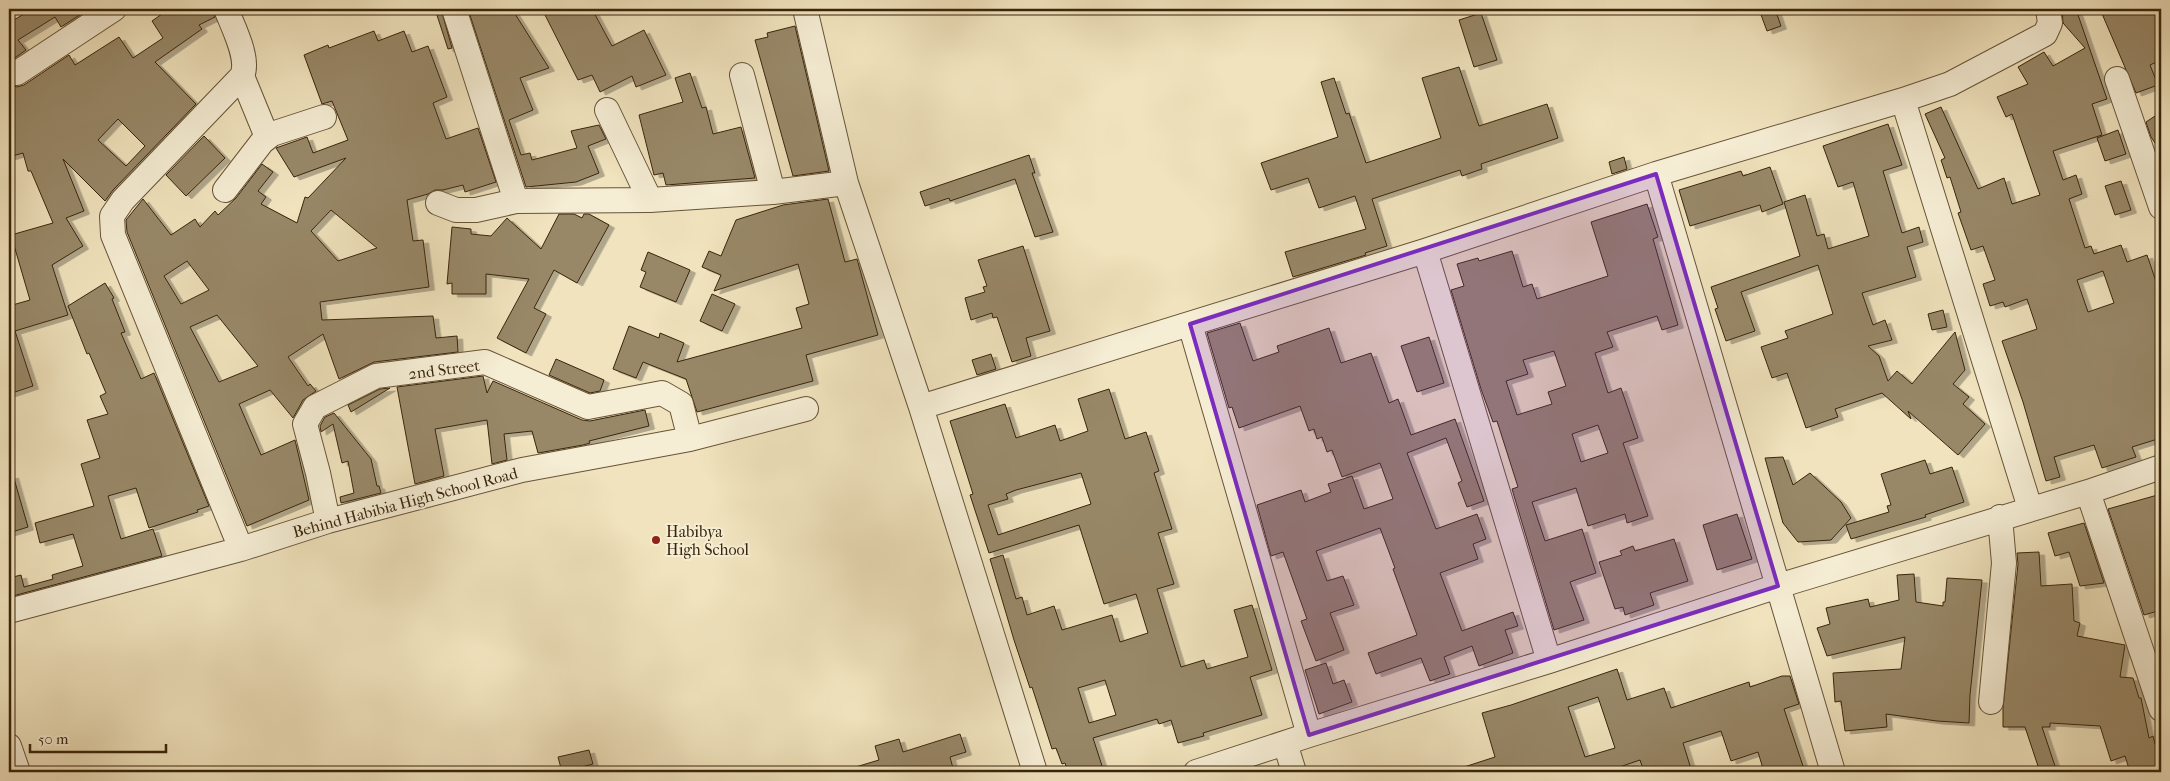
<svg xmlns="http://www.w3.org/2000/svg" width="2170" height="781" font-family="'IM FELL French Canon',serif">
<style>
.building{fill:#988868;stroke:#39250c;fill-rule:evenodd;filter:url(#shadow)}
.lines{fill:none;stroke-linecap:round;stroke-linejoin:round}
.minor-casing{stroke:#675438;stroke-width:26}
.minor{stroke:#f5edd4;stroke-width:24}
.marked{fill:#7b2cbf;fill-opacity:0.2;stroke:#7b2cbf;stroke-width:4;stroke-linejoin:round}
.poi-dot{fill:#8f2418;stroke:#f5edd4;stroke-width:2}
.labels{text-anchor:middle;stroke-width:4;stroke-linejoin:round;paint-order:stroke}
.street-label{font-size:16px;fill:#39250c;stroke:#f5edd4}
.poi-label{font-size:16px;fill:#39250c;stroke:#f5edd4;text-anchor:start}
</style>
<defs>
<filter id="shadow"><feDropShadow dx="5.5" dy="3" stdDeviation="0" flood-color="#0004"/></filter>
</defs>
<rect width="100%" height="100%" fill="#f0e3bd"/>
<filter id="stains"><feTurbulence type="fractalNoise" baseFrequency=".004" numOctaves="4"/><feColorMatrix values="0 0 0 0 .2 0 0 0 0 .09 0 0 0 0 .02 0 0 0 .5 -.17"/></filter>
<radialGradient id="worn" r=".72"><stop offset=".6" stop-color="#630" stop-opacity="0"/><stop offset="1" stop-color="#630" stop-opacity=".3"/></radialGradient>
<!-- building -->
<path class="building" d="M32 9H89L61 27 55 17 18 40 26 50 9 62V23Z
M169 9H213L215 17 199 25 202 29 155 62 196 104 113 190 105 201 63 159 84 211 66 218 83 246 52 265 68 315 15 331 33 386 9 394V306L30 300 11 235 53 223 31 171H28L23 153 9 157V84L17 87 24 85 69 55 75 65 119 37 133 58 163 38 152 21ZM118 119 145 146 126 166 98 140Z
M435 9H441L452 48 448 49Z
M468 9H512L549 68 520 78 533 110 509 120 521 155 530 153 532 160 577 148 571 131 599 125 606 139 588 146 599 173 576 182 526 187Z
M542 9H592L612 46 644 30 666 75 636 87 632 76 600 92 592 75 578 80Z
M1771 9H1775L1781 26 1767 31 1760 12Z
M2062 9H2076L2107 99 2092 104 2102 135 2053 151 2063 180 2076 175 2082 194 2069 199 2085 248 2091 246 2094 254 2121 245 2127 262 2147 255 2161 296V438L2132 447 2136 457 2102 468 2094 445 2054 457 2060 477 2046 481 2023 402 2002 341 2037 329 2027 299 2005 307 2003 302 1990 306 1983 284 1995 280 1983 246 1971 250 1958 213 1961 212 1950 177 1947 178 1941 160 1945 158 1925 114 1941 107 1978 189 2004 178 2012 204 2040 195 2012 114 2006 117 1997 97 2028 84 2018 67 2044 52 2053 66 2085 48 2063 23ZM2103 271 2114 303 2088 312 2077 280Z
M2100 9H2161V60L2150 65 2158 85 2136 93Z
M1481 13 1497 60 1474 67 1459 20Z
M795 26 829 171 793 176 755 40 768 37 767 33Z
M374 31 378 41 404 31 412 52 428 46 447 97 433 103 446 139 478 128 496 182 465 192 463 185 443 190H435L428 194 407 200 413 241 423 240 429 287 320 302 322 320 433 316 436 338 457 336 458 352 374 362 339 379 323 334 288 357 308 386 310 384 316 391 303 400 293 418 270 390 239 404 261 455 295 440 309 500 247 526 127 232 126 220 143 199 171 235 195 219 200 227 215 211 218 215 236 198 262 164 273 172 258 191 266 197 261 204 297 223 305 197 308 198 346 158 294 177 276 148 307 137 313 153 348 140 332 101 322 104 304 55 328 45 329 48ZM331 210 377 248 338 261 311 231ZM187 261 209 290 181 304 164 276ZM217 315 258 366 219 382 190 327Z
M1459 67 1479 126 1547 104 1558 138 1481 164 1482 169 1462 176 1460 170 1372 199 1387 246 1365 253 1366 255 1293 277 1285 252 1366 229 1355 196 1319 208 1308 178 1271 190 1261 163 1338 137 1321 82 1334 78 1346 114 1349 113 1366 163 1441 138 1422 78Z
M690 73 702 108 706 107 713 134 741 127 755 178 666 185 663 173 654 175 639 115 683 102 675 78Z
M2161 112V152L2151 137 2146 122Z
M1888 124 1902 165 1883 171 1902 233 1919 227 1923 242 1907 247 1916 277 1862 293 1873 325 1885 320 1892 340 1868 346 1879 356 1888 381 1897 371 1912 384 1955 332 1965 370 1953 384 1969 397 1963 404 1985 424 1958 455 1908 411 1911 419 1882 393 1835 409 1838 417 1806 428 1787 373 1772 378 1761 347 1788 338 1785 331 1833 314 1818 265 1741 292 1755 331 1726 341 1715 309 1718 308 1711 287 1800 256 1784 202 1805 195 1817 236 1824 234 1828 249 1869 236 1853 182 1838 187 1823 146Z
M2118 130 2126 154 2105 161 2097 138Z
M204 136 225 158 186 196 166 175Z
M1029 155 1035 173H1032L1053 232 1035 237 1015 179 950 201 949 198 925 206 920 192Z
M1624 157 1627 169 1612 174 1609 162Z
M1770 167 1783 204 1762 212 1760 205 1690 226 1679 190 1741 171 1743 176Z
M2121 181 2131 210 2115 215 2105 186Z
M828 199 845 262 857 259 878 335 806 355 813 381 697 412 686 379 643 362 636 378 613 369 629 326 659 338 660 333 684 343 677 362 802 328 796 308 809 304 798 264 714 291 721 275 702 267 709 251 721 256 736 220 783 205Z
M1647 204 1658 237 1653 239 1678 325 1662 330 1657 316 1607 332 1613 347 1595 353 1608 393 1621 388 1638 438 1623 443 1648 516 1627 523 1625 514 1588 526 1576 488 1532 502 1545 541 1582 529 1596 573 1570 582 1584 620 1554 630 1512 489 1518 487 1497 421 1493 422 1481 389 1451 290 1464 286 1457 264 1478 258 1479 261 1512 251 1523 287 1532 284 1537 299 1608 276 1591 222ZM1554 351 1566 386 1548 392 1552 404 1517 415 1506 381 1528 374 1523 360ZM1598 425 1608 453 1581 462 1572 434Z
M559 214H574L582 218 584 214H589L609 225 577 283 554 270 534 308 546 314 526 353 497 338 529 279 486 274V294H452V283L447 284 452 227 471 229V234L491 236 507 218 541 249Z
M1023 246 1050 331 1026 338 1031 356 1012 362 997 317 993 318 992 313 971 320 965 298 985 292 983 287 987 286 978 260Z
M648 252 690 270 676 302 640 287 646 272 641 270Z
M105 283 114 298 112 299 125 332 121 333 141 379 154 373 209 506 197 510 198 512 149 528 136 488 108 496 121 539 153 529 162 556 9 597V578L21 575 24 587 53 579 52 575 83 566 73 534 40 543 35 523 94 506 81 464 100 458 87 420 108 414 100 396 106 393 89 353 87 354 68 306Z
M712 294 735 304 722 331 700 321Z
M1943 310 1947 327 1932 330 1928 314Z
M1240 323 1253 361 1279 352 1277 346 1329 328 1341 363 1371 353 1389 403 1398 399 1411 435 1455 419 1484 501 1467 507 1458 483 1462 481 1446 438 1407 453 1436 529 1477 514 1486 539 1473 544 1478 559 1440 573 1462 631 1513 612 1518 626 1505 630 1513 653 1479 666 1472 646 1444 657 1450 674 1430 681 1421 658 1376 674 1368 653 1417 635 1393 569 1395 568 1380 528 1316 551 1327 581 1343 576 1354 605 1330 613 1344 650 1316 661 1301 621 1307 619 1283 552 1271 556 1257 505 1301 490 1305 502 1331 492 1328 484 1352 476 1364 509 1393 499 1380 463 1342 477 1332 450 1327 452 1322 437 1317 439 1314 429 1309 431 1300 406 1239 428 1232 407 1229 408 1207 333Z
M1429 337 1444 383 1417 392 1401 346Z
M991 354 996 369 977 375 972 360Z
M556 359 604 380 600 391 590 393 549 375Z
M483 376 487 393 493 381 582 420 590 421 645 410 649 426 589 441 590 443 583 445 538 453 532 431 504 434 507 460 492 464 487 420 435 429 444 476 415 484 397 387Z
M390 388 351 412 348 405 380 389Z
M1109 389 1125 439 1146 432 1159 471 1154 473 1172 529 1158 533 1174 584 1157 589 1181 667 1204 660 1207 669 1248 657 1234 610 1252 605 1272 670 1250 677 1262 715 1203 733 1204 736 1178 743 1171 720 1159 724 1157 719 1093 738 1104 772H1068L1065 763 1062 764 1056 748 1052 749 1032 687 1030 688 1014 640 990 559 1003 555 1016 599 1022 597 1027 615 1054 606 1062 630 1112 615 1120 642 1148 633 1136 594 1104 604 1079 525 989 553 970 495 973 494 950 421 1005 404 1016 438 1055 425 1060 441 1088 431 1078 399ZM1081 473 1091 504 998 535 988 505 1008 499 1006 494 1016 490ZM1105 680 1116 715 1089 723 1078 688Z
M334 413 371 459 377 486H379L381 493 341 503 340 497 354 493 348 461 342 463 333 424 321 432 320 426 325 417Z
M1783 457 1793 485 1810 473 1841 502 1851 518 1831 540 1798 542 1783 523 1765 458Z
M1925 460 1930 474 1952 467 1964 502 1925 515 1926 517 1851 539 1846 525 1889 512 1887 506 1891 505 1881 474Z
M13 475 28 527 9 533V476Z
M2161 494V610L2144 615 2108 509Z
M1737 514 1752 559 1717 570 1703 525Z
M2084 523 2104 583 2080 586 2069 552 2055 556 2048 533Z
M1674 539 1688 581 1650 593 1654 605 1625 615 1623 607 1615 609 1599 562 1622 555 1620 551 1633 546 1635 551Z
M2039 552 2041 586 2072 584 2074 621 2080 623 2077 636 2125 645 2120 677 2133 678 2139 698H2141L2149 738 2153 736 2161 767 2145 772H2130L2125 756 2111 761 2100 726 2050 723V727H2042L2057 772H2040L2025 727H2003V708L2018 564 2017 553Z
M1914 574 1916 602 1943 606V602H1945L1947 578 1982 580 1970 695 1969 723 1937 721 1886 714 1887 727 1845 731 1841 701 1835 702 1833 673 1901 669 1905 637 1827 656 1817 628 1830 624 1826 608 1868 599 1870 607 1899 600 1897 575Z
M1326 663 1333 684 1344 680 1352 702 1319 714 1305 670Z
M1617 669 1627 700 1664 688 1671 708 1749 682 1750 687 1782 676H1790L1799 704 1784 709 1805 772H1764L1758 752 1731 761 1721 731 1683 743 1692 772H1644L1640 760 1605 772H1459L1458 769 1495 757 1482 713 1511 705ZM1598 697 1615 748 1585 757 1568 707Z
M960 734 966 752 950 757 954 772H850L849 769 879 760 875 746 899 739 903 752Z
M589 750 593 764 562 772 558 757Z"/>
<g class="lines">
<!-- minor casing -->
<g class="minor-casing">
<path id="minor" d="M226 9C233 27 250 59 242 76L123 200 112 216 113 235 241 549
M454 9 516 201
M805 9 846 183 921 407 1035 772
M17 73 114 9
M742 75 773 192
M242 76 267 137
M2117 79 2161 207
M1903 100 2030 508
M607 110 650 200
M1656 174 1833 772
M225 190 262 142 272 134 324 117
M438 203 456 210H476L516 201 650 200 773 192 846 183
M1425 251 1549 661
M1190 324 1309 735
M921 407 1425 251 1656 174 1903 100 1950 84 2045 34 2050 23 2048 9
M2088 492 2161 709
M328 521 318 473 305 424 315 407 376 376 485 362 588 407 662 393 681 404 690 439
M9 611 241 549 328 521 522 470 690 439 806 409
M1991 702 2004 563 2000 517
M1285 743 1294 772
M9 746 18 772
M1196 772 1309 735 1549 661 1778 586 2088 492 2161 467"/>
</g>
<!-- minor -->
<use href="#minor" class="minor"/>
</g>
<!-- marked area -->
<path class="marked" d="M1656 174 1778 586 1309 735 1190 324Z"/>
<!-- markers -->
<circle class="poi-dot" cx="656" cy="540" r="5"/>
<g class="labels">
<!-- street labels -->
<g class="street-label">
<text transform="translate(444 369) rotate(-7)" y="6">2nd Street</text>
<text transform="translate(405 502) rotate(-15)" y="6">Behind Habibia High School Road</text>
</g>
<!-- poi labels -->
<g class="poi-label">
<text x="666" y="537">Habibya<tspan x="666" dy="18">High School</tspan></text>
</g>
</g>
<!-- margin -->
<rect width="2170" height="781" fill="none" stroke="#f0e3bd" stroke-width="30"/>
<rect x="10" y="10" width="2150" height="761" fill="none" stroke="#39250c" stroke-width="2.5"/>
<rect x="15" y="15" width="2140" height="751" fill="none" stroke="#39250c"/>
<!-- scale -->
<path d="M30 744v8h136v-8" fill="none" stroke="#39250c" stroke-width="2.5"/>
<text x="38" y="744" font-size="15" fill="#39250c" stroke="#f5edd4" stroke-width="4" paint-order="stroke">50 m</text>
<rect width="100%" height="100%" filter="url(#stains)"/>
<rect width="100%" height="100%" fill="url(#worn)"/>
</svg>
